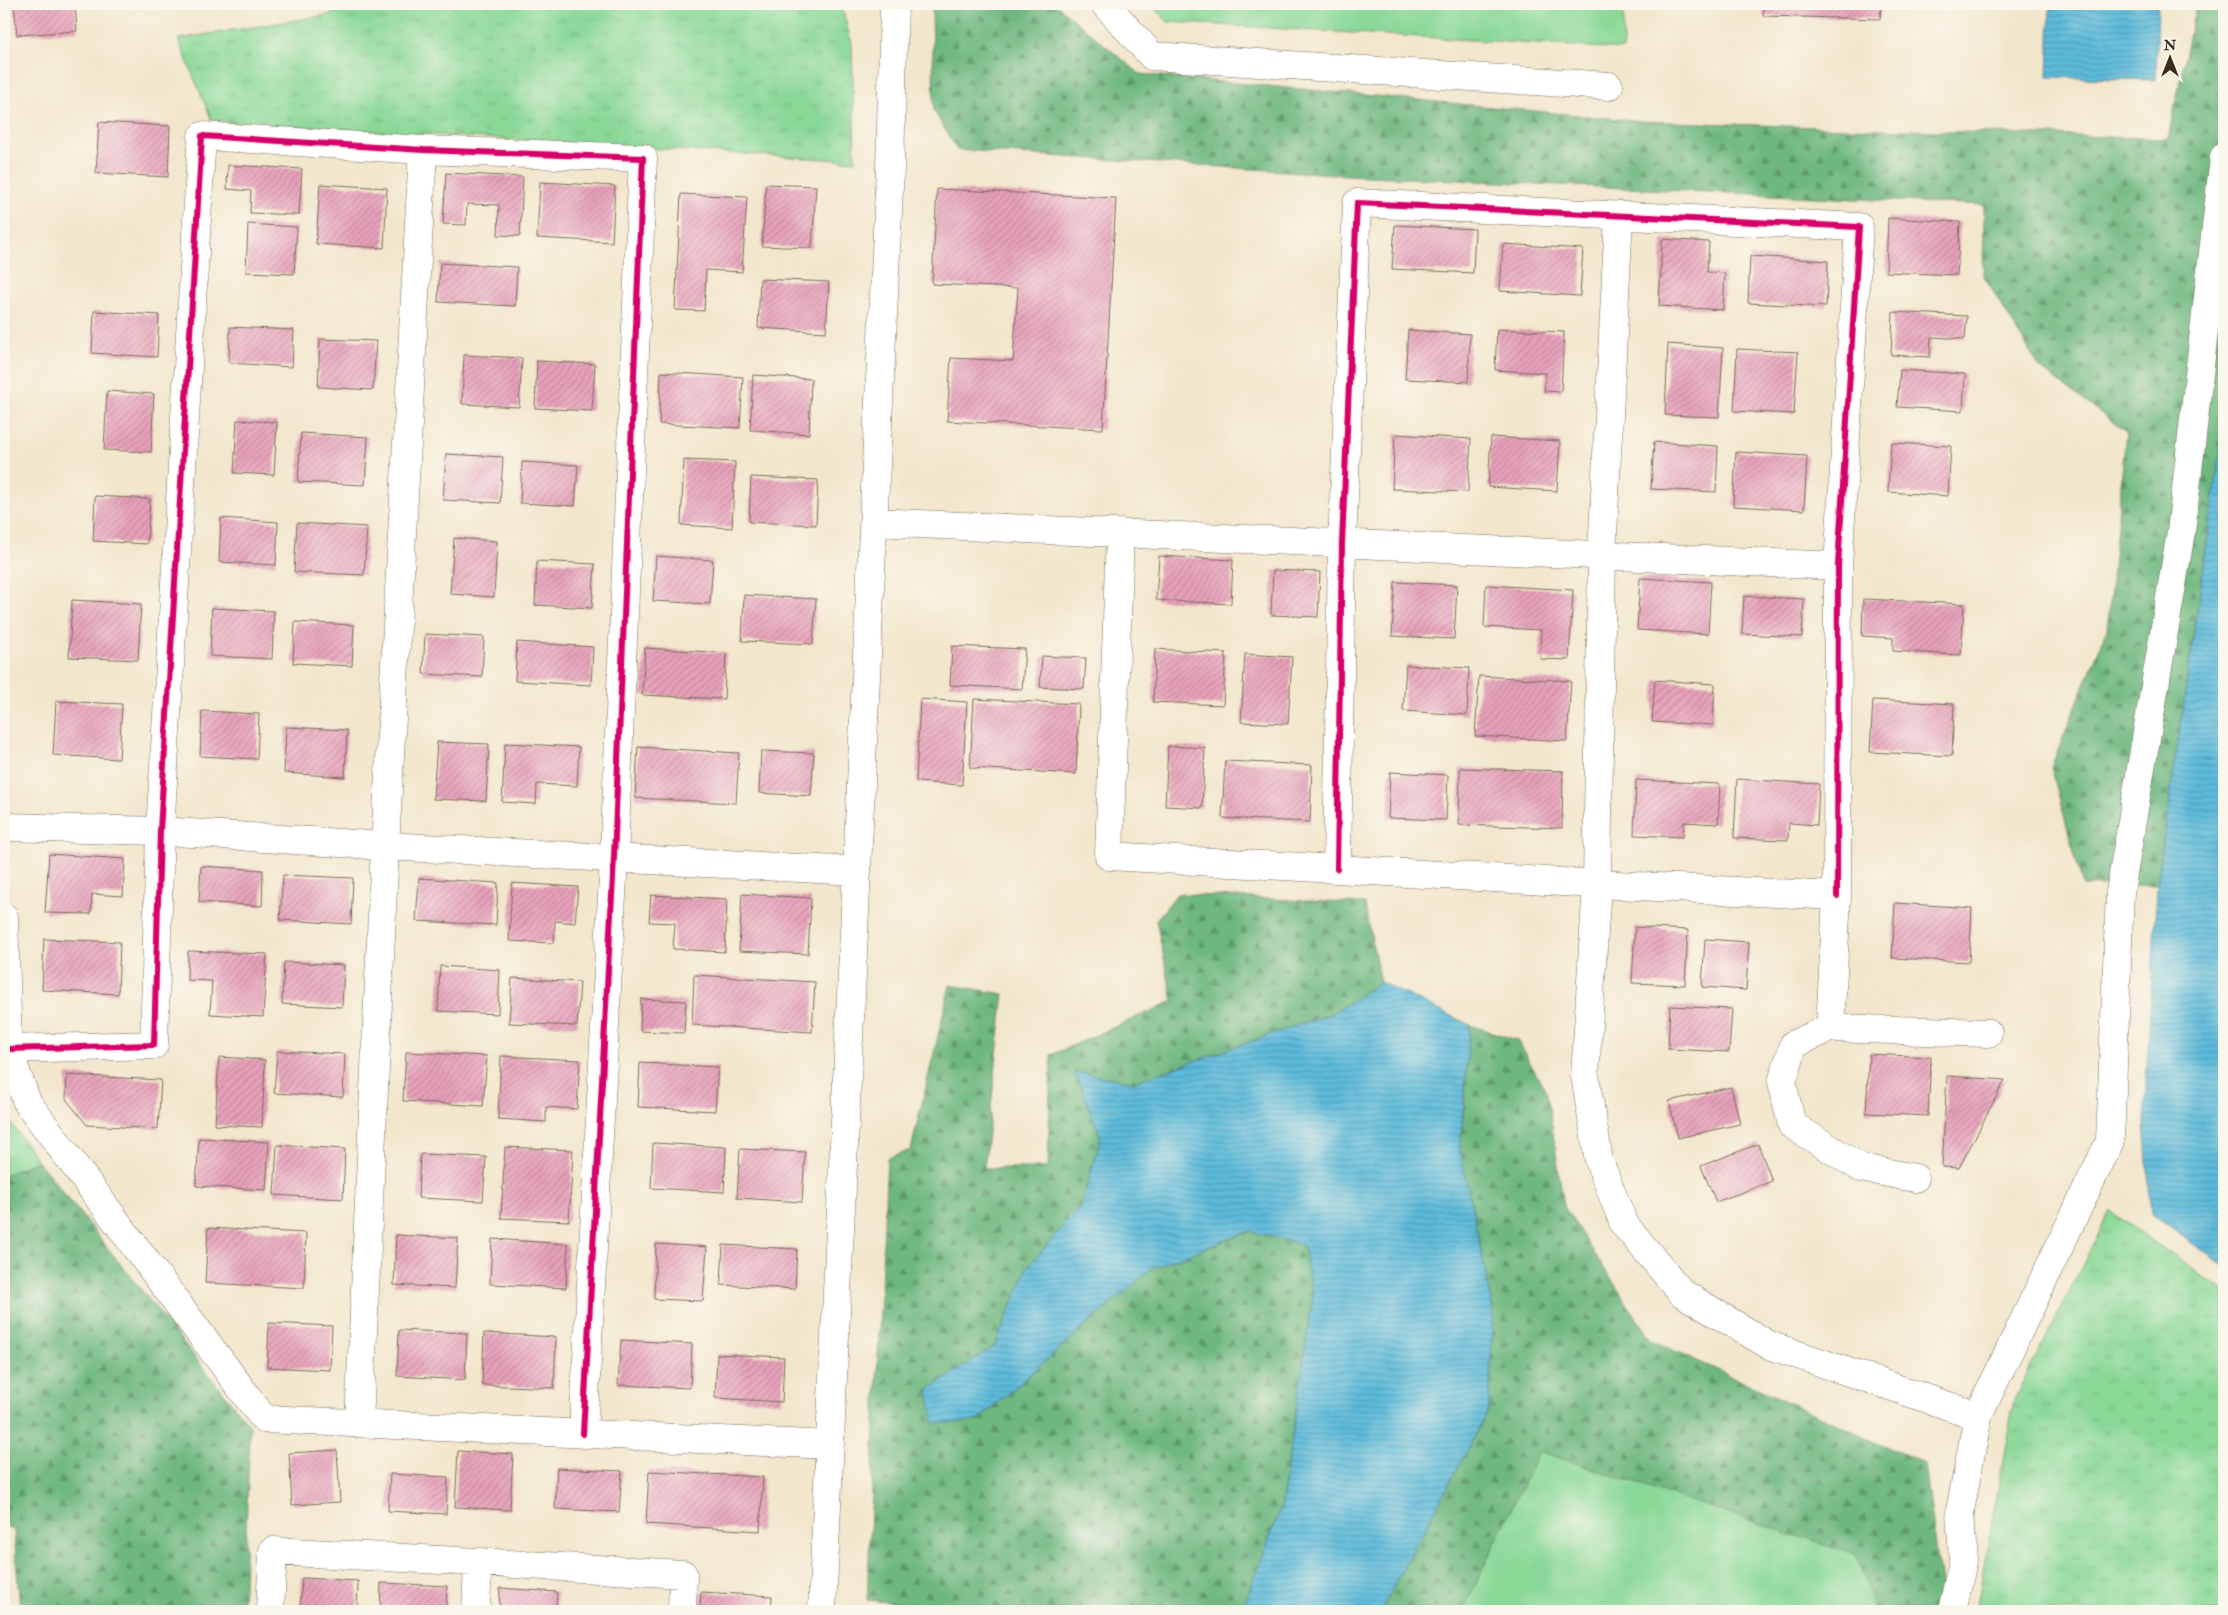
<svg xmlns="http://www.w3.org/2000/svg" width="2228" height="1615" font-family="'IM FELL Double Pica',serif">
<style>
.grass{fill:url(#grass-tufts);stroke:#62815a}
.forest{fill:url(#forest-firs);stroke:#54714f}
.garden{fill:#89d897;stroke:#62815a}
.water{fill:url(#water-rules);stroke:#4c727c}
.building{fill:url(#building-hatch)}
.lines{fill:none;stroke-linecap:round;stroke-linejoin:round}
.minor-casing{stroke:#7b6c5b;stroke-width:29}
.minor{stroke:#fff;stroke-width:28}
.cycleway-casing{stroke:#fbf7ec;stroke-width:9}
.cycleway{stroke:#d6006c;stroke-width:6}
</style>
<defs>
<pattern id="grass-tufts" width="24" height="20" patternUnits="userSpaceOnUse" patternTransform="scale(1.25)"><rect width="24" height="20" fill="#89d897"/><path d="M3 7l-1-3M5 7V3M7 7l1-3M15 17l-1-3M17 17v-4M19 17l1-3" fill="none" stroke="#77ba82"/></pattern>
<pattern id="forest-firs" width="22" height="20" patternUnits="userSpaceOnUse" patternTransform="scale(1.25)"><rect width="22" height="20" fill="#6eb880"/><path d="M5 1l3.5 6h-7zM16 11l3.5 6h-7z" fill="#5c9668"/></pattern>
<pattern id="water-rules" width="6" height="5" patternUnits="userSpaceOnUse" patternTransform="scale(1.25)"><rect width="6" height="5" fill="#5cbbdb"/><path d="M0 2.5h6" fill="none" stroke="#4d98b1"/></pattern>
<pattern id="building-hatch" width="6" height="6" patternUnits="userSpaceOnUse" patternTransform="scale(1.25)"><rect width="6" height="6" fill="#e8a2bc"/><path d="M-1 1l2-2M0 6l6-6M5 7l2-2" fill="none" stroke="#bd8498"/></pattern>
</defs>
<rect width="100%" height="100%" fill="#fbf7ec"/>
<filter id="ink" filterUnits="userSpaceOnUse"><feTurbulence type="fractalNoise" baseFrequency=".02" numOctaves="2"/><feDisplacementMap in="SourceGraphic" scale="10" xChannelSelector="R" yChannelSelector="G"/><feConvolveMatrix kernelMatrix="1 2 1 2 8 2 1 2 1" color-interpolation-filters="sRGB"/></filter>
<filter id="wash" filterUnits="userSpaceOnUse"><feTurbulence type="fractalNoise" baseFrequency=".0096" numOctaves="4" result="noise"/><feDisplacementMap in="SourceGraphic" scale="20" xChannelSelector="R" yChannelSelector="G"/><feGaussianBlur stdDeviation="1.12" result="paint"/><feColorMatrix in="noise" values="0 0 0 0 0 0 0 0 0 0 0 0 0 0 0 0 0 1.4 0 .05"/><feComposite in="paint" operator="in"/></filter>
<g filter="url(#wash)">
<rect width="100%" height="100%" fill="#f2e6cc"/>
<!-- grass -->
<path class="grass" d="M359 4H841L852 44 855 161 212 121 178 39 328 15Z
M4 1113 38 1161 4 1175Z
M2110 1211 2224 1291V1611H1976L2014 1400Z"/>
<!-- forest -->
<path class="forest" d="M932 4H1055L1140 74 1641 121 2168 139 2196 4H2224V427L2157 885 2083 886 2051 767 2107 630 2126 432 2040 368 1983 275 1984 205 1347 175 957 150 934 111Z
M1177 894 1365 904 1380 982 1333 1013 1134 1082 1075 1072 1101 1137 1082 1204 1027 1268 995 1346 928 1390 977 1421 1152 1268 1251 1231 1303 1245 1313 1296 1282 1504 1242 1611H976L867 1600 887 1158 911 1150 950 985 1004 994 984 1168H1048L1051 1055 1173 1001 1156 920Z
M1470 1025 1517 1040 1547 1093 1564 1207 1651 1340 1925 1464 1942 1592 1938 1611H1876L1856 1556 1539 1451 1463 1611H1380L1489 1410 1493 1309 1460 1149Z
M38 1161 250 1426 243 1611H20L14 1530 4 1526V1175Z"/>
<!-- garden -->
<path class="garden" d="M1150 4H1624L1623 49 1168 22Z
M1539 1451 1857 1556 1876 1611H1463Z"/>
<!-- water -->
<path class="water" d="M2050 4H2158L2156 80 2048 77Z
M2224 427V1266L2151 1214 2144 1121 2157 885Z
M1380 982 1470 1025 1460 1149 1493 1309 1489 1410 1380 1611H1242L1282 1504 1313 1296 1303 1245 1250 1231 1152 1268 977 1421 934 1424 928 1390 995 1346 1027 1268 1082 1204 1101 1137 1075 1072 1134 1082 1333 1013Z"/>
<g id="blocks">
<!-- building -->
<path class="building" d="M14 4H75L77 31 17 35Z
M1764 4H1881L1880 19 1763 16Z
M99 122 170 126 168 177 96 173Z
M228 165 302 169 299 215 250 213 251 191 227 189Z
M446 173 523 177 520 236 498 235 499 205 467 204 466 225 443 224Z
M540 182 615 186 612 242 537 238Z
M320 184 387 188 384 248 316 244Z
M766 184 816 186 812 248 762 246Z
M937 189 1116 198 1103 429 947 421 951 358 1013 361 1018 288 932 284Z
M681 194 747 197 742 272 706 270 704 311 675 310Z
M1888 218 1960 222 1957 275 1886 272Z
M248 224 297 227 294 274 246 272Z
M1395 225 1475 229 1473 273 1392 269Z
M1662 239 1709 242 1707 272 1725 273 1723 310 1659 306Z
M1503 244 1583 249 1580 296 1500 291Z
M1750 256 1828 261 1826 307 1748 303Z
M440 263 517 267 515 306 438 302Z
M760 279 829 282 826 332 758 328Z
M94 311 159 315 157 357 92 353Z
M1893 312 1967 316 1965 339 1931 337 1930 357 1891 355Z
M230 327 294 330 292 367 229 363Z
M1497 329 1564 332 1561 392 1544 391 1546 373 1495 370Z
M1408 330 1470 334 1468 382 1405 379Z
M320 339 376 341 373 390 318 387Z
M1668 344 1723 348 1719 417 1665 415Z
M1737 349 1798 352 1794 414 1734 411Z
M464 355 522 358 519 407 462 404Z
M537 361 595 364 592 411 535 408Z
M1900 370 1965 374 1963 411 1897 407Z
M661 372 743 377 740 428 659 424Z
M753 375 811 379 809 434 750 430Z
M107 391 154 394 151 452 104 450Z
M237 420 277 422 274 475 234 473Z
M301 433 368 437 365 485 298 482Z
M1395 434 1471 439 1468 492 1392 489Z
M1491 437 1560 441 1557 491 1488 487Z
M1654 442 1718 446 1716 492 1651 489Z
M1891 443 1951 446 1948 496 1888 492Z
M1736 452 1807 456 1804 510 1733 506Z
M446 454 503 457 500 503 443 500Z
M684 460 735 462 732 528 681 525Z
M522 462 578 465 575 506 520 503Z
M751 477 818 480 816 525 749 522Z
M95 496 150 499 147 544 93 541Z
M221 518 278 522 276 565 219 562Z
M297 523 367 527 364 575 294 572Z
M454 538 497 541 494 597 450 594Z
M656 556 713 560 710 604 653 601Z
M1159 556 1233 560 1231 604 1156 600Z
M537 561 595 564 592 608 535 605Z
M1273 570 1320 572 1318 617 1271 615Z
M1640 578 1711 582 1708 634 1637 630Z
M1395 582 1457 585 1454 639 1392 636Z
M1486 585 1573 590 1569 660 1540 659 1541 630 1484 627Z
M744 595 816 599 813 644 742 641Z
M1744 596 1804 599 1802 637 1742 634Z
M1863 599 1964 604 1961 655 1893 651V638L1862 636Z
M72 600 141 604 138 660 69 657Z
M212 608 274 611 272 659 210 656Z
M295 622 354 625 352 666 293 663Z
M425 634 484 637 482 677 423 674Z
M517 642 593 647 591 685 515 681Z
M952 646 1025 649 1022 689 950 685Z
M645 648 726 653 724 699 642 695Z
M1155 649 1226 653 1223 705 1153 702Z
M1245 654 1292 657 1288 724 1241 722Z
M1042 656 1086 658 1084 689 1040 687Z
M1406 665 1469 668 1467 715 1403 711Z
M1479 676 1571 681 1567 741 1475 736Z
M1655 680 1715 684 1713 725 1652 722Z
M920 699 967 702 962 785 916 782Z
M974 699 1079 704 1076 774 970 768Z
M1873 700 1954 704 1952 756 1870 752Z
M56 701 122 704 119 759 53 755Z
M202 711 259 714 257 759 200 756Z
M286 727 347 730 345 777 284 773Z
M437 742 489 744 486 801 433 799Z
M505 743 579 747 577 786 537 784 536 804 502 802Z
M1168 746 1205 748 1202 808 1165 806Z
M638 747 739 753 736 803 635 798Z
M761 751 814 753 811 796 759 793Z
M1225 761 1312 765 1310 822 1222 818Z
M1460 768 1563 771 1562 828 1459 825Z
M1390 772 1448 775 1446 820 1388 818Z
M1737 779 1819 784 1817 825 1789 823 1788 840 1734 838Z
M1636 780 1720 784 1718 824 1684 822 1683 837 1634 835Z
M49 854 125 859 123 896 92 894 91 914 45 913Z
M201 866 263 870 262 906 199 902Z
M283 875 353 878 351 924 280 920Z
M419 878 498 883 496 925 416 921Z
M512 883 578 887 575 923 555 921 554 943 509 941Z
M742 894 811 898 808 954 739 951Z
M651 895 727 899 725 952 673 949 675 923 649 922Z
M1895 903 1972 908 1969 962 1892 958Z
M1635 927 1688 930 1685 985 1632 983Z
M44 939 120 942 118 994 42 990Z
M1705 939 1749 942 1746 990 1702 987Z
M188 951 267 954 263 1017 210 1014 212 981 187 980Z
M284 962 344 965 342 1007 282 1004Z
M440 966 500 970 498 1014 438 1011Z
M694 975 815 982 812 1032 692 1025Z
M512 978 580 982 577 1026 509 1023Z
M641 999 686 1001 684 1033 640 1031Z
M1670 1006 1732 1009 1729 1052 1668 1049Z
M277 1051 345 1054 343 1097 274 1093Z
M406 1052 487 1056 483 1106 403 1101Z
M1869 1054 1931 1057 1928 1116 1866 1113Z
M501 1056 580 1060 577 1109 546 1107V1122L498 1119Z
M219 1057 265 1060 262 1127 215 1125Z
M640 1063 718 1067 715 1111 638 1107Z
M67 1075 161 1080 158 1129 87 1125 66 1099Z
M1947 1076 2005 1080 1959 1168 1942 1167Z
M1731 1087 1740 1124 1678 1138 1669 1101Z
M199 1138 269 1142 266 1190 196 1186Z
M653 1143 726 1147 724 1192 651 1188Z
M1758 1144 1772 1181 1716 1202 1701 1166Z
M277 1145 345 1149 343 1199 274 1195Z
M505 1147 573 1150 569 1221 501 1218Z
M740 1149 805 1152 802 1202 737 1198Z
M420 1154 486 1157 483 1201 418 1198Z
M208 1228 306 1233 304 1288 205 1283Z
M396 1235 458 1238 455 1288 394 1285Z
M492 1239 568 1244 566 1288 490 1284Z
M656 1244 707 1247 703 1301 654 1299Z
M723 1245 797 1249 795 1289 721 1285Z
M269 1323 332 1326 330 1370 267 1367Z
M399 1330 467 1333 465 1380 397 1376Z
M484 1333 556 1337 554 1388 482 1385Z
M621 1340 692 1344 690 1388 618 1385Z
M717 1354 784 1357 782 1402 715 1398Z
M337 1450 340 1502 292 1505 289 1453Z
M458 1451 513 1454 510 1510 455 1507Z
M557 1468 622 1471 619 1512 555 1509Z
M649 1471 763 1477 760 1531 646 1524Z
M390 1474 448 1477 446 1514 388 1511Z
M302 1578 358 1581 357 1611H300Z
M381 1583 447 1586 446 1611H380Z
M500 1588 557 1592 556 1611H499Z
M701 1592 772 1596 771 1611H700Z"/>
</g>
</g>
<g filter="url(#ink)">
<use href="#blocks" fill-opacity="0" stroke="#7b6c5b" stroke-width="1"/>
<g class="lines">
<!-- minor casing -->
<g class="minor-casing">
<path id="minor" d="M1105 4 1152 56 1609 86
M1619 215 1602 555 1597 884 1837 896 1830 1028
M874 522 1838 566
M1120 533 1109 856 1597 884 1585 1076 1599 1161 1624 1224 1682 1293 1769 1345 1978 1416
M4 827 160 831 385 846 857 871
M1337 869 1342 543 1357 203 1859 227 1838 566 1837 896
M4 917 8 1049 27 1102 264 1419 830 1445
M8 1049 154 1045 160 831 202 136 423 150 643 158 614 858 583 1434
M1915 1178 1861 1168 1792 1125 1782 1082 1794 1044 1830 1028 1988 1033
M359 1423 385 846 423 150
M270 1611 273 1551 478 1562
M476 1611 478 1562 683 1574 682 1611
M822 1611 890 168 894 4
M1952 1611 1963 1561 1960 1511 1978 1416 2110 1141 2120 892 2181 532 2224 157"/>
</g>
<!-- minor -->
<use href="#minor" class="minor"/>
<!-- cycleway casing -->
<g class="cycleway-casing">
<path id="cycleway" d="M1337 869 1342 543 1357 203 1859 227 1838 566 1837 896
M8 1049 154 1045 160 831 202 136 423 150 643 158 614 858 583 1434"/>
</g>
<!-- cycleway -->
<use href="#cycleway" class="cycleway"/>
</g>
</g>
<!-- margin -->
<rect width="2228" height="1615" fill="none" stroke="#fbf7ec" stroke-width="20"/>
<!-- north arrow -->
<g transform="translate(2170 58)" stroke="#fbf7ec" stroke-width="4" paint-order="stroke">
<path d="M0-4L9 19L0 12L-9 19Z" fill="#3b2a1e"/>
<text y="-8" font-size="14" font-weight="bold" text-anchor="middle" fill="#3b2a1e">N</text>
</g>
</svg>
